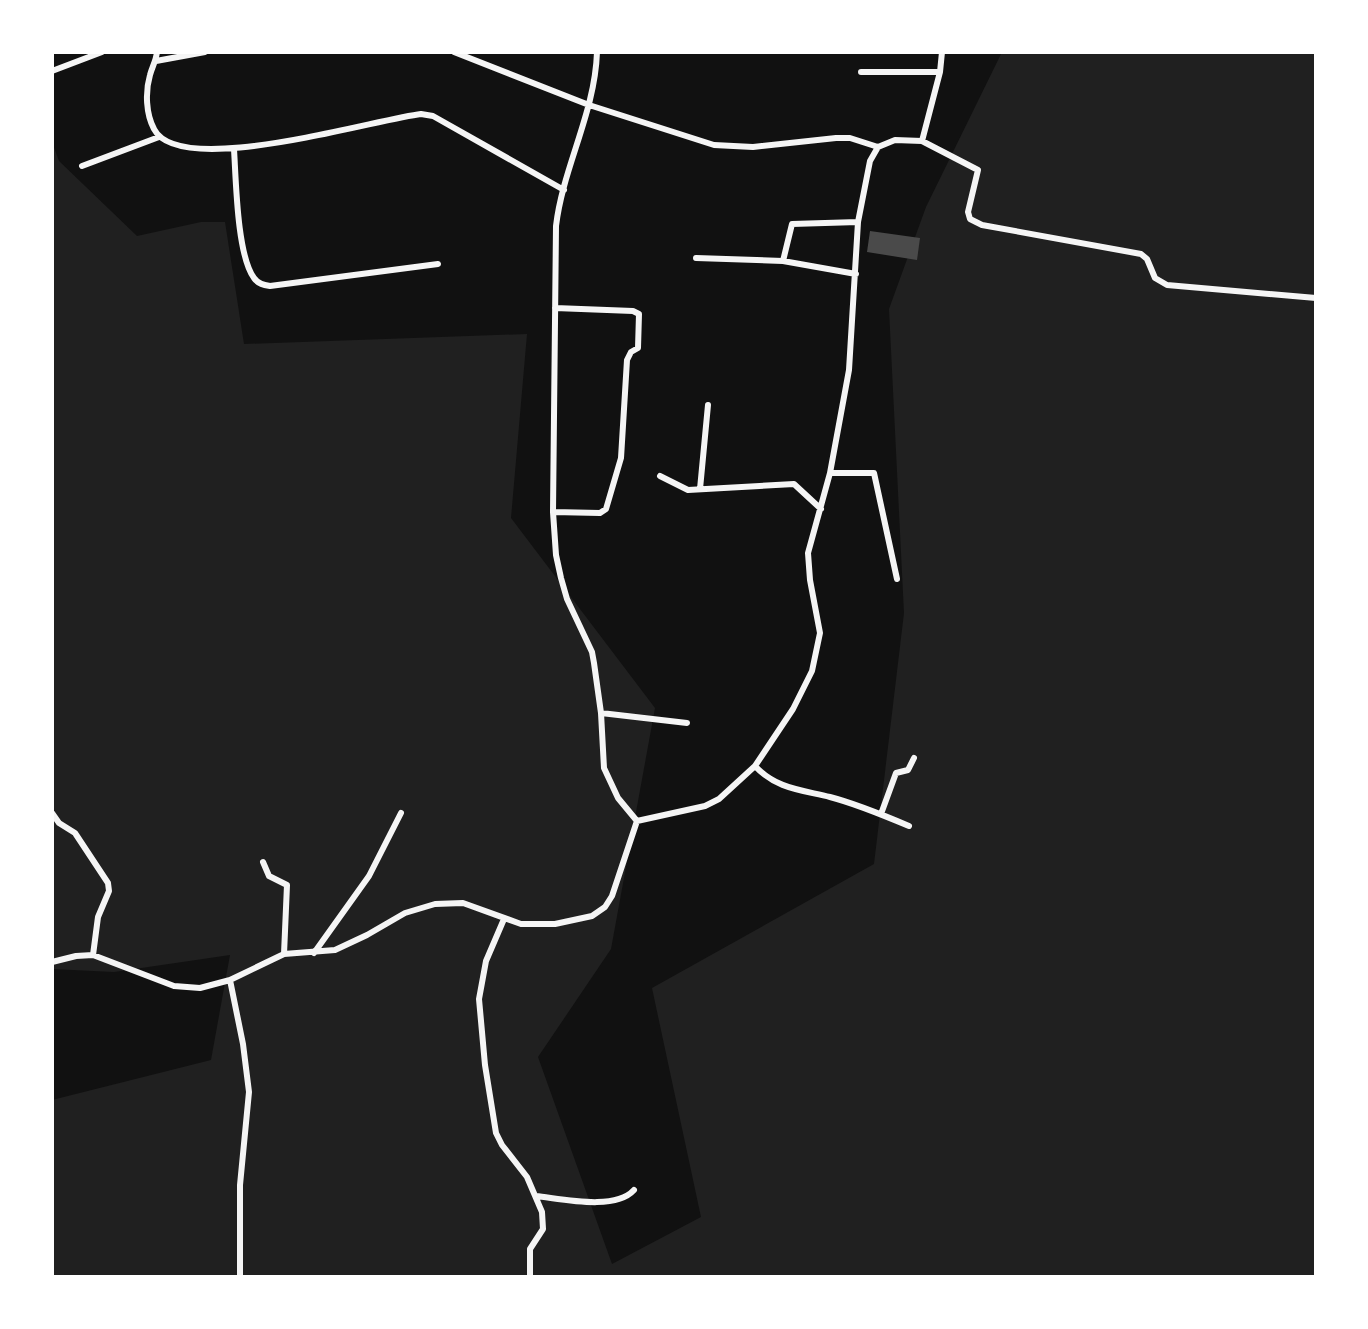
<svg xmlns="http://www.w3.org/2000/svg" width="1368" height="1329" font-family="'Source Sans 3',sans-serif">
<style>
.green{fill:#202020}
.building{fill:#4a4a4a}
.lines{fill:none;stroke-linecap:round;stroke-linejoin:round}
.minor{stroke:#f5f5f5;stroke-width:6}
</style>
<rect width="100%" height="100%" fill="#111"/>
<!-- green -->
<path class="green" d="M1002 52H1316V1277H52V1100L211 1060 230 955 114 972 52 969V142L59 161 137 236 201 222H225L244 344 527 334 511 518 655 708 611 949 538 1057 612 1264 701 1217 652 988 874 864 904 613 889 309 926 207Z"/>
<!-- building -->
<path class="building" d="M870 231 920 238 917 260 867 252Z"/>
<g class="lines">
<!-- minor -->
<path class="minor" d="M157 52C156 61 152 67 150 75 145 92 146 114 154 129 179 179 372 120 421 114L433 116 564 190
M454 52 589 105 714 145 753 147 836 138H850L878 147 895 140 922 141 978 170 968 212 970 219 982 225 1141 254 1147 259 1155 278 1167 285 1316 298
M156 61 205 52
M52 71 102 52
M861 72H940
M922 141 940 72 942 52
M234 149C236 180 237 255 254 278 258 284 264 285 270 286L438 264
M82 166 159 137
M696 258 783 261 856 274
M783 261 792 224 858 222
M830 473H874L897 579
M660 476 688 490 794 484 821 509
M700 489 708 405
M553 512 600 513 606 509 621 458 627 360 631 352 638 348 639 314 633 311 555 308
M601 713 687 723
M755 766C776 789 802 790 830 797 857 804 883 815 909 826
M52 813 59 823 75 833 108 883 109 891 98 917 93 955
M881 814 896 773 908 770 914 758
M637 821 705 806 719 799 755 766 793 709 812 671 820 633 810 580 808 553 830 473 849 370 858 222 870 161 878 147
M263 862 269 876 287 885 284 954
M504 919 486 961 479 999 485 1065 496 1133 502 1145 527 1177 542 1212 543 1229 530 1249V1277
M314 953 369 876 401 813
M52 962 76 956 93 955 174 986 200 988 230 980 284 954 335 950 367 935 405 913 435 904 463 903 521 924H555L592 916 605 907 612 896 637 821 618 798 604 768 601 713 594 663 592 652 567 599 561 578 556 555 553 512 556 226C563 167 595 113 597 52
M230 980 243 1044 249 1092 240 1185V1277
M536 1196C563 1199 615 1211 634 1190"/>
</g>
<!-- border -->
<rect width="1368" height="1329" fill="none" stroke="#ffffff" stroke-width="108"/>
</svg>
